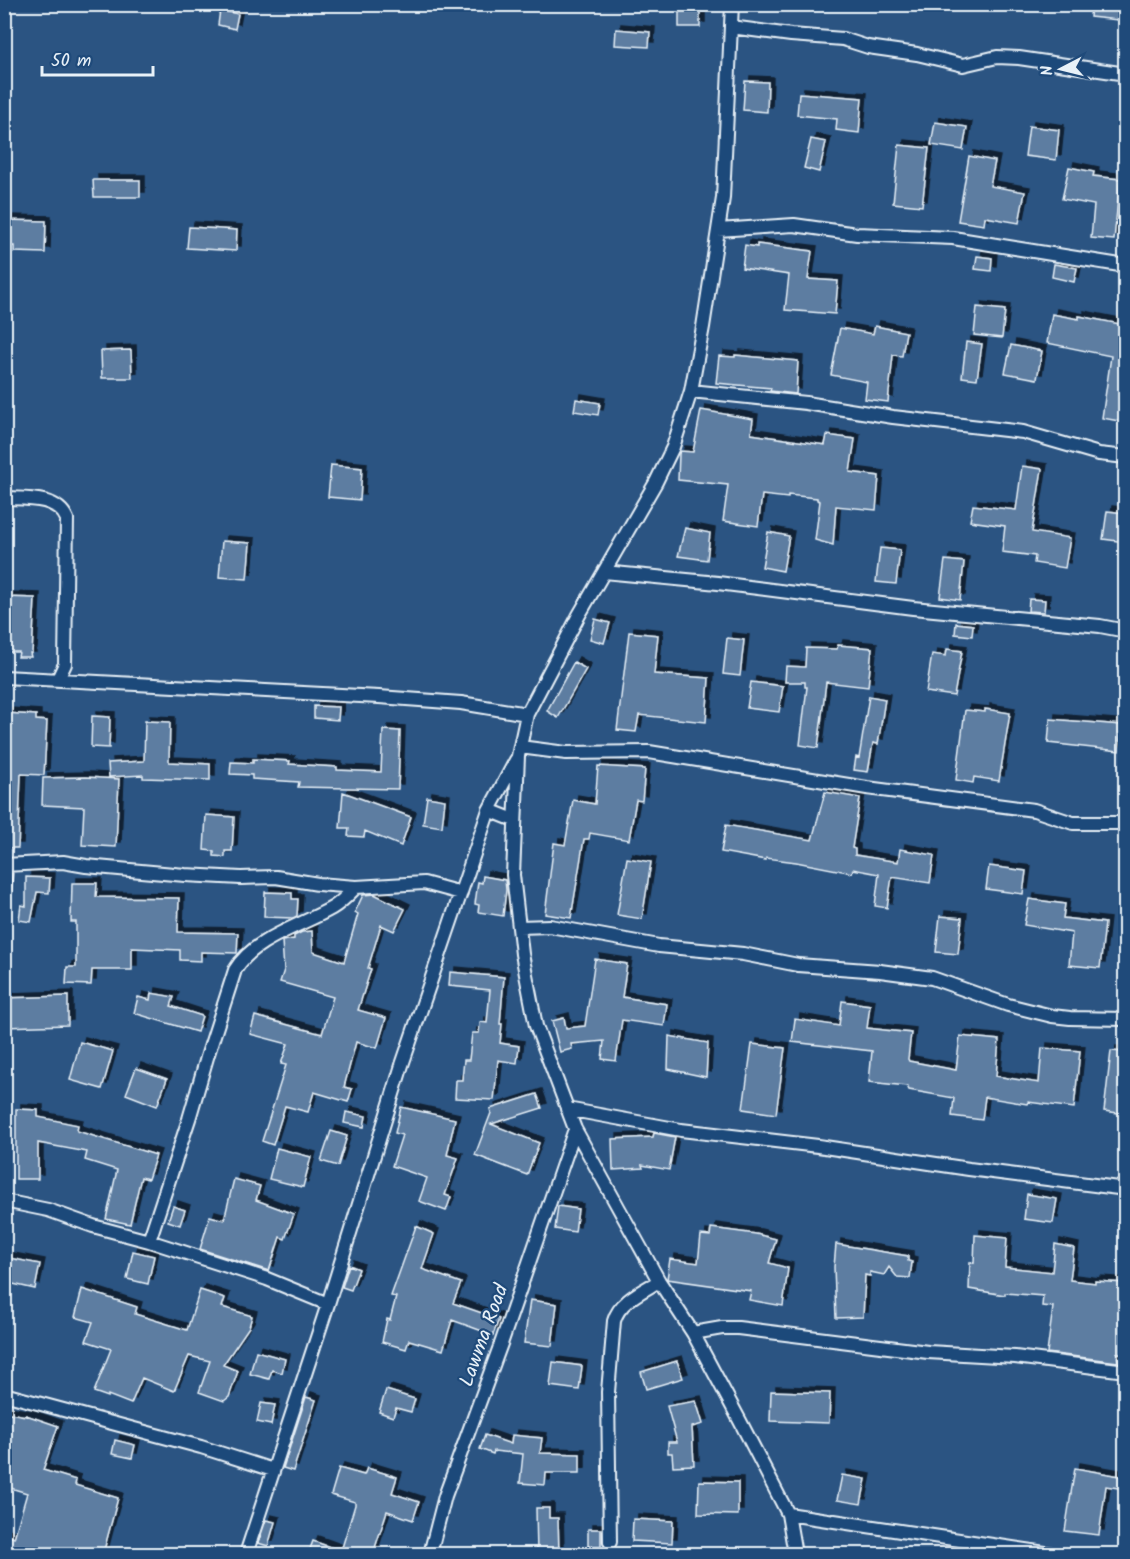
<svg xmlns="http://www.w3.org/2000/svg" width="1130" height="1559" font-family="Kalam,sans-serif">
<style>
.building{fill:#5d7da1;stroke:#e8f1f8;stroke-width:1.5;filter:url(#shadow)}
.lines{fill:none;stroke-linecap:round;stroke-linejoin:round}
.minor-casing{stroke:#e8f1f8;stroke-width:16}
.minor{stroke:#1f4a7a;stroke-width:12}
.labels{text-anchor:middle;stroke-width:4.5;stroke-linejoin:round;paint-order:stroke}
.street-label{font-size:20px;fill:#e8f1f8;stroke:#1f4a7a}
</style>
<defs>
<filter id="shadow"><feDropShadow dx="5" dy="-5" stdDeviation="0" flood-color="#0009"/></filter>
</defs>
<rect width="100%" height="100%" fill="#2b5482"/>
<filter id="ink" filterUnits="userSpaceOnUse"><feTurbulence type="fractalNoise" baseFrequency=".0167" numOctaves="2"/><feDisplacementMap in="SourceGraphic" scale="12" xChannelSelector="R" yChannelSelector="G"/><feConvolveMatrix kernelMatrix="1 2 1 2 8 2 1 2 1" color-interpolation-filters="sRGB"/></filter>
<g filter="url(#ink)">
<!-- building -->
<path class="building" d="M1091 4H1119L1118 20 1090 17Z
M700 9V27H679V10Z
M220 10 238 14 235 29 218 25Z
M616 29 650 32 649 47 615 45Z
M745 81 768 82 767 112 743 110Z
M799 93 862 98 859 133 836 130 837 119 797 115Z
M935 122 967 127 963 150 931 145Z
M1029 126 1059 130 1056 160 1025 156Z
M811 139 826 142 819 172 804 168Z
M899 145 929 148 922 206 893 203Z
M969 156 995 161 990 186 1025 192 1019 223 985 217 984 225 958 221Z
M1069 167 1094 172 1093 176 1120 179 1114 240 1091 238 1094 205 1062 199Z
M93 180H140V197H94Z
M4 220 46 221 45 253 14 252V246H4Z
M189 227 237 230 236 251 187 248Z
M757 244 812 251 808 279 838 281 835 314 785 310 789 275 742 268 745 245 757 247Z
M977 256 992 258 991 271 975 269Z
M1054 264 1077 268 1074 282 1052 277Z
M977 307 1005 310 1002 338 974 335Z
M1052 314 1079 319V316L1125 325V422L1102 418 1111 356 1047 343Z
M875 326 906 332 902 356 893 355 888 402 865 399 867 382 831 375 840 328 873 334Z
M966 342 982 344 977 379 962 377Z
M1011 345 1042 351 1037 379 1005 373Z
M131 350 132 378H102L101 351Z
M735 355 798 361 796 394 770 391 771 388 716 383 719 356 735 357Z
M576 399 600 403 598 415 574 411Z
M701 410 753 419 751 434 825 445 827 435 855 439 850 472 879 476 876 510 836 506 833 545 815 540 820 501 817 500V498L788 495V498L762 495 758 526 723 521 728 485 678 480 679 454 680 451 693 452Z
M331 465 362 468 360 500 328 497Z
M1022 466 1042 469 1032 532 1070 538 1065 568 1034 563 1035 556 1002 552 1005 526 970 521 973 505 1016 510Z
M1107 511 1125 513V542L1103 539Z
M685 528 710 533 707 560 678 556Z
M768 532 789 536 783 571 762 567Z
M222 541 250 543 247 579 219 577Z
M880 548 900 550 896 584 876 582Z
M945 560 964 562 960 600 940 597Z
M4 597 35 598 32 653H30L31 657H18L19 652H4Z
M1029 599 1045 600 1044 612 1028 611Z
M595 619 610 623 604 643 590 639Z
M956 623 973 625 972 636 955 634Z
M629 632 658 635 654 674 709 678 706 722 639 715 636 732 617 730Z
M727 638 744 640 740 676 723 674Z
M838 645 872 648 868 687 826 682 818 748 800 745 807 687H805V682H785L786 666 805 667 806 648 837 649Z
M947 649 962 651 954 696 926 692 932 654 946 656Z
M574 662 586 669 558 718 547 711Z
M751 682 783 686 779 712 747 708Z
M869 696 885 699 878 744 873 743 868 772 854 770 856 757 859 758Z
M314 706 339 707 338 720 314 718Z
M985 709 1010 713 999 781 974 777 973 783 956 780 965 710 985 712Z
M5 713 36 715V720L47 721 44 775 21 774 18 848H4Z
M92 716 110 717 109 748 91 747Z
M1050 719 1121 725 1119 751 1048 743Z
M145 721 170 722 169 762 210 764V780L143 778V775L109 777 108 763 144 761Z
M383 730 400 731 398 789 298 787 299 782 252 779V775L230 774 231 762 253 763V759L290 761 289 764 337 767V770L381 772Z
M598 766 645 769 642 801 636 800 629 840 590 833 589 839H584L571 918 545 914 554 843 565 845 573 800 595 804Z
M85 777 119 779 116 847 82 845 84 807 42 805 43 778Z
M343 792 411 817 401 846 365 831 364 837 348 836 349 828H340Z
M825 792 860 798 852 848 855 849V855L898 862 900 849 934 855 930 883 892 877 887 908 875 906 879 874 853 869 852 873 796 862 766 858V860L721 852 726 825 812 840Z
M427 797 445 800 442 827 423 824Z
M206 815 234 817 232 851H225V857L214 856V851L204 850Z
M627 858 651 862 642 919 617 915Z
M989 866 1026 871 1023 894 986 889Z
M483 876 505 880 506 890 503 916 478 912 479 905 475 904 478 882 482 883Z
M26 877 50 878 49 893 37 892 31 922 19 920 21 905 26 906Z
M72 883H97L96 897 179 898 178 932 238 933 237 953 201 952V961L180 960V950L132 948V970H92L91 985 66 984 67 967H76V922H71Z
M265 892 292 893V899H298L297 916 293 918 264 917Z
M374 894 405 909 394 931 381 925 368 968 371 969 358 1010 386 1018 377 1048 356 1042 344 1087 352 1089 348 1102 314 1092 308 1112 285 1106 273 1145 262 1141 286 1065 281 1064 288 1044 250 1034 255 1016 322 1034 333 997 280 982 284 970 282 941 294 939V936L302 932 312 931 313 952 344 962 358 914 355 912 363 895Z
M1029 899 1065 904 1063 918 1105 923 1100 968 1069 965 1072 933 1024 925Z
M940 916 962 918 958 954 936 952Z
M595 959 627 964 622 997 667 1004 664 1026 622 1020 616 1061 602 1059 604 1041 571 1044 572 1049 560 1052 552 1021 564 1018 566 1028 585 1026Z
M450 972 504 977 500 1024H502L500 1043 519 1046 517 1063 498 1060 494 1100 455 1098 456 1080H462L464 1060H469L472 1033H479L480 1022 487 1023 490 990 449 986Z
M151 993 174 997 171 1006 202 1016 197 1032 134 1013 138 997 150 1000Z
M68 996V1025L4 1027V998Z
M842 1001 870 1005 867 1028 911 1033 908 1059 909 1061 956 1070 960 1036 999 1040 996 1076 1039 1083 1042 1048 1080 1051 1074 1108 1028 1102 1027 1104 985 1097 982 1120 952 1116 954 1098 909 1090 907 1086 869 1082 872 1051 792 1042 795 1019 839 1026Z
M669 1036 708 1043 706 1077 668 1069Z
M80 1042 113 1051 102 1089 70 1080Z
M752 1044 785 1048 776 1114 743 1109Z
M1111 1051 1125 1052V1114L1104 1111Z
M136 1068 167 1079 157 1106 126 1094Z
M537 1094 542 1108 491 1124 539 1143 527 1175 475 1155 491 1113 490 1109Z
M401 1107 455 1119 447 1155 458 1158 445 1195 451 1197 446 1211 419 1201 427 1178 392 1166 402 1135 395 1133Z
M16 1109 38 1110V1117L78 1125 77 1131 156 1155 148 1179 141 1177 130 1224 106 1219 117 1170 85 1160 87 1152 38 1143V1179H16Z
M346 1112 366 1116 364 1127 344 1123Z
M331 1131 347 1136 338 1166 321 1161Z
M654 1133 675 1137 669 1170 642 1165 643 1168 613 1170 612 1139 653 1137Z
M277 1148 311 1157 303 1187 269 1179Z
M234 1179 260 1186 256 1200 294 1214 285 1239 280 1237 269 1271 200 1249 210 1216 224 1220Z
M1027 1194 1057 1199 1053 1223 1024 1219Z
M173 1206 185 1210 180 1225 168 1221Z
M558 1206 578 1209 575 1232 555 1229Z
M416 1226 434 1234 422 1269 461 1283 453 1303 499 1319 493 1335 452 1320 443 1350 409 1340 406 1349 382 1342 387 1319 390 1320 396 1297 391 1296Z
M711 1228 756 1234 776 1239 769 1263 788 1268 783 1306 749 1300 751 1291 667 1279 670 1259 698 1263 701 1235 710 1236Z
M975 1235 1007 1238 1005 1267 1052 1272 1055 1244 1074 1248 1070 1280 1095 1283V1281L1125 1283V1341L1124 1354 1117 1353 1118 1362 1047 1353 1053 1307 1042 1306 1043 1296 1005 1293V1295L969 1289 970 1262 974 1263Z
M836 1244 908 1256V1261L912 1262 910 1278 897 1277 889 1267 884 1275 870 1272V1276L865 1275 863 1317 836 1318 834 1267Z
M133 1251 154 1256 148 1284 127 1279Z
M4 1257 40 1264 35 1289 4 1282Z
M349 1265 359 1269 351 1290 342 1287Z
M82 1289 137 1307 135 1314 187 1330 200 1290 225 1298 222 1307 252 1316 249 1327 223 1365 238 1371 229 1397 224 1401 199 1392 210 1361 189 1356 174 1391 142 1378 131 1404 108 1395V1397L94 1392 111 1349 86 1341 93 1322 75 1317Z
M530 1300 557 1304 552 1346 524 1343Z
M256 1351 285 1359 282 1373 272 1370 269 1379 250 1374Z
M677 1361 683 1378 646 1389 641 1372Z
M553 1362 582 1366 579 1390 550 1386Z
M386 1390 415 1399 411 1412 396 1408 393 1417 379 1412Z
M771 1391 830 1393 829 1423 770 1421Z
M306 1397 316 1400 293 1471 283 1468Z
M696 1401 703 1424 692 1427 694 1465 673 1466 672 1453H668V1442H677L667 1406Z
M261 1403 275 1405 271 1425 257 1422Z
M4 1412 26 1416V1415L58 1426 43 1470 76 1480 75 1485 118 1498 103 1554H4V1534L14 1538 27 1493 4 1486Z
M485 1435 511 1444 512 1435 542 1438 540 1453 580 1454V1473H546L545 1485 520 1483 523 1454 494 1451 493 1454 480 1449Z
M115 1440 135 1445 132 1458 112 1454Z
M339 1468 364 1475 367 1468 397 1477 392 1493 419 1502 413 1520 387 1511 373 1554H308L313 1541 341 1551 355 1505V1502L331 1495Z
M1075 1468 1125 1477V1489L1106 1486 1099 1535 1065 1531Z
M842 1475 866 1479 861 1504 837 1500Z
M699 1481 738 1482V1515L698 1514Z
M536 1508H549V1518H558L559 1554H537Z
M633 1519 673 1521 672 1543 632 1541Z
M266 1520 275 1522 268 1546 258 1543Z
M588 1529H601V1546H588Z"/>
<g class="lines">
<!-- minor casing -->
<g class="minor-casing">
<path id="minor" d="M732 4 723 198 703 327 691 391 673 447 656 482 579 615 527 714 518 756 513 875 522 954 536 1026 575 1129 659 1281 693 1333 740 1421 788 1514 795 1554
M731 27 791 35 843 39 868 47 917 54 963 65 997 57 1019 58 1126 74
M718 230 794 225 857 234 953 238 1126 266
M691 391 806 403 893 417 1023 432 1099 454 1126 457
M4 498C26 499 57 496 67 519L65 664 58 679
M604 572 718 583 913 608 1100 626 1126 631
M4 677 379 697 461 703 527 714
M520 747 566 753 649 752 867 788 1034 810 1073 823H1126
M489 810 514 820
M4 865 63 862 86 866 185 875 241 878 276 877 318 884 356 887 424 883 461 893
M4 894 6 865
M519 927 550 926 659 946 743 954 798 965 880 971 932 978 1008 1005 1052 1016 1070 1018 1126 1019
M567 1109 681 1130 818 1146 969 1169 1126 1189
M4 1201 48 1210 93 1226 149 1241 267 1279 328 1304
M149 1241 189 1119 208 1054 235 970C254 938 301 926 332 908 341 903 349 894 356 887
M693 1333 722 1328H738L928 1352 1015 1357 1126 1371
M4 1394 201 1447 273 1470
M788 1514 1052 1554
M610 1542 608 1392 614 1321C619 1301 643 1291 659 1281
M246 1554 328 1304 402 1065 489 810 516 760
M430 1554 445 1496 502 1341 575 1129"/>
</g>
<!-- minor -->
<use href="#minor" class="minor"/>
</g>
</g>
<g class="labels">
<!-- street labels -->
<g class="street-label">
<text transform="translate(483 1335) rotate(-70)" y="7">Lawma Road</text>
</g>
</g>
<!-- margin -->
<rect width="1130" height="1559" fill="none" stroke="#1f4a7a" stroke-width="24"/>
<rect x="12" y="12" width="1106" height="1535" fill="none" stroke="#e8f1f8" stroke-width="2" filter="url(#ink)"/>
<!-- north arrow -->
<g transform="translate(1061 69) rotate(263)" stroke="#1f4a7a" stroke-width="4.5" paint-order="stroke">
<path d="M0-4.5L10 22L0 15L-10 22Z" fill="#e8f1f8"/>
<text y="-9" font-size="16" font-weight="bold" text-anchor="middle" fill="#e8f1f8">N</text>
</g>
<!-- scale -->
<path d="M42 66v9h111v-9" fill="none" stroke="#e8f1f8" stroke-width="3"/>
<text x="51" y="66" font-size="18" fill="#e8f1f8" stroke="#1f4a7a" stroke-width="4.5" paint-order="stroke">50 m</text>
</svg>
